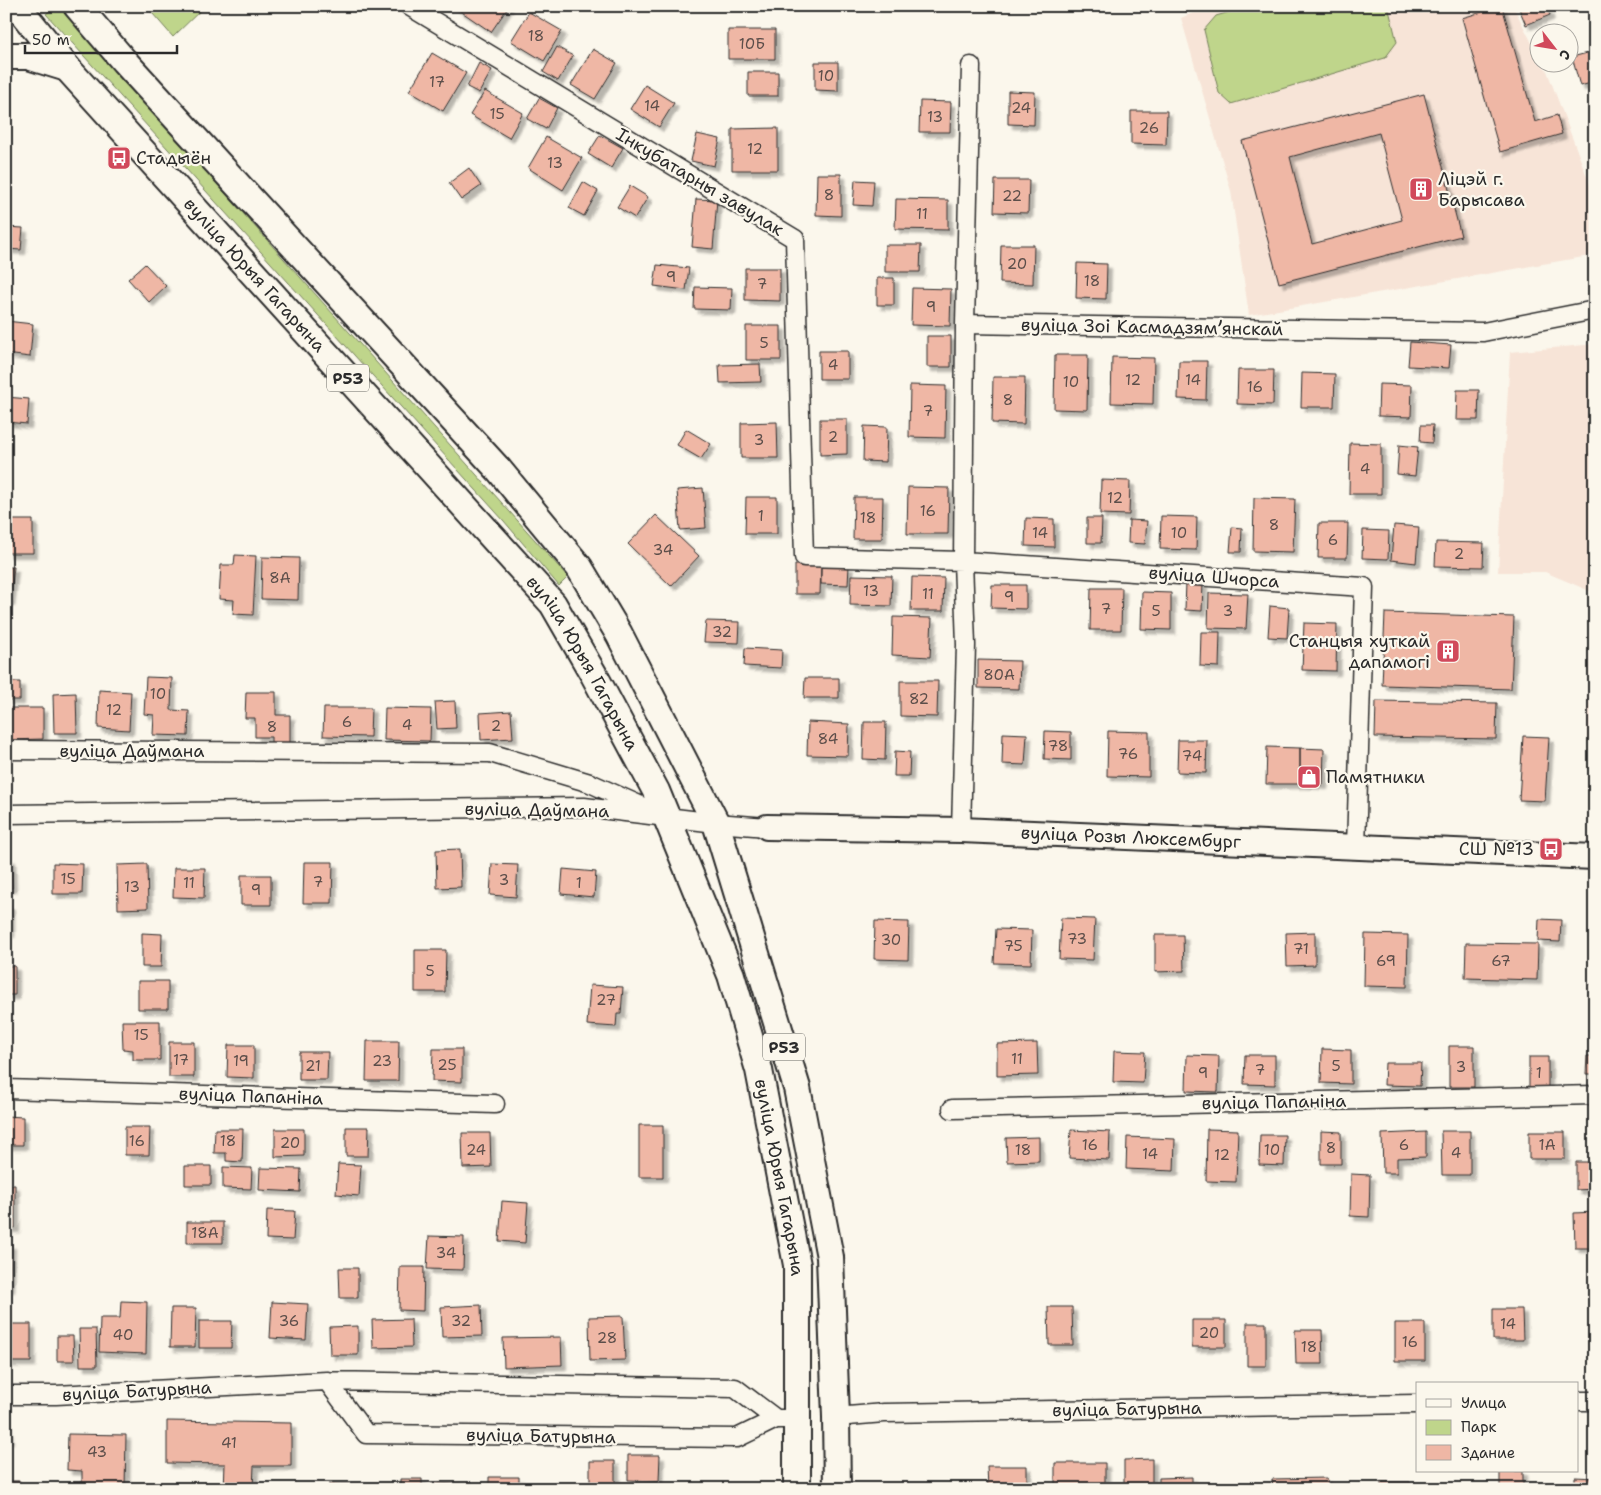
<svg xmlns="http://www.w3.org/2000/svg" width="1601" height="1495" font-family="'Shantell Sans',sans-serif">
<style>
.built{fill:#f7e4d7}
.green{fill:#bfd58b;stroke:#75805b}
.building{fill:#efb7a5;stroke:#2b2b2b;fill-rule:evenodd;filter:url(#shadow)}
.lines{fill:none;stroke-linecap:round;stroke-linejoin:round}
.street-casing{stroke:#2b2b2b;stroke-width:21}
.secondary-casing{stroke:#2b2b2b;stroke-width:28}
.primary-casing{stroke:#2b2b2b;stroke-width:30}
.street{stroke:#fbf7ec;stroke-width:18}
.secondary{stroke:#fbf7ec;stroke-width:24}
.primary{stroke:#fbf7ec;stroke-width:26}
.labels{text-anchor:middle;stroke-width:4.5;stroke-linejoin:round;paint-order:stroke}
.number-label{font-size:15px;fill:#5c4e4a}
.shield{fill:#fbf7ec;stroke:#696865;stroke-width:1}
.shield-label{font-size:16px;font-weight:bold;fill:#2b2b2b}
.poi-label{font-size:18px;fill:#2b2b2b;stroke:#fbf7ec;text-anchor:start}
.street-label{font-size:18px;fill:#2b2b2b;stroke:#fbf7ec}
</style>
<defs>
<filter id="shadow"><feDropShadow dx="4.5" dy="4.5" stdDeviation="1" flood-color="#0004"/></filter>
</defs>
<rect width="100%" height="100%" fill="#fbf7ec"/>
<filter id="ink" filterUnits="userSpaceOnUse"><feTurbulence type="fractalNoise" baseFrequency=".02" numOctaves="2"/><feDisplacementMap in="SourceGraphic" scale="10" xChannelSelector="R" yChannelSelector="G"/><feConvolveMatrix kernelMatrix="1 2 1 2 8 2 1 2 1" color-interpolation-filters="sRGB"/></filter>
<g filter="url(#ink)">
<!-- built -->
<path class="built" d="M1209 6H1513L1538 55V62L1542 63 1547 71 1595 198V255L1249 315 1231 191 1181 18Z
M1595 344V737L1587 738 1592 592 1545 572H1498L1510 352Z"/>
<!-- green -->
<path class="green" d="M55 6H58L568 577 559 586 504 521 46 14Z
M146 6H205L173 37Z
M1250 6H1388L1397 42 1385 58 1231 104 1219 93 1204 30 1216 16Z"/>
<!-- building -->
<path class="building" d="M453 6H509L491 32Z
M1502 6 1535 122 1557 115 1562 134 1500 152 1462 18Z
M1518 6H1546L1550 15 1526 25Z
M529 12 562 31 544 61 511 41Z
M728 30H775V59H728Z
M557 47 573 56 558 81 543 72Z
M593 49 617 63 595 99 571 85Z
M1595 51V82L1580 86 1572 57Z
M432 53 466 73 443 111 409 91Z
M815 62H838V91L815 90Z
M479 63 492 70 479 93 467 87Z
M748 72H778V96H748Z
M645 85 674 103 659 127 630 109Z
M485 91 523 113 509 138 470 115Z
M1008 91 1035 92 1034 125 1008 124Z
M1424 94 1461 236 1279 283 1242 141ZM1379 133 1402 220 1312 244 1290 157Z
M539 98 557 108 546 129 527 119Z
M920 101 951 102 950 132H919Z
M1131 111H1167L1166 145 1131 144Z
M778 128V170H732V129Z
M697 134 720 139 714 166 691 161Z
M600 135 623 148 611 168 588 154Z
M546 137 582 158 563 190 528 168Z
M469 168 481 186 461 200 449 183Z
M817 174H841V216L816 215Z
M855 180 874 181 872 206 853 205Z
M995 180H1029L1028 213 994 212Z
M583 182 598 191 584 216 569 208Z
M630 186 648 197 635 218 617 207Z
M696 199 717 200 713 249 692 247Z
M896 199 948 200V230L895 229Z
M6 227 23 228 21 250 6 249Z
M885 245H921L920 272H885Z
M1001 245H1034L1033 284 1000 283Z
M1077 263 1107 264 1106 299 1076 298Z
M145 264 166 286 149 302 128 279Z
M657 265 689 268 686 290 654 286Z
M745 268H780V301L745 300Z
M877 278H894V305H877Z
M695 287 732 288 731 310 694 309Z
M912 288 951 289 950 326 911 325Z
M6 321 33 324 30 357 6 354Z
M746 326H781V360H746Z
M927 336H951V367H927Z
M1410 342 1451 345 1449 368 1408 366Z
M819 351H848V379H819Z
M1055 355H1088L1087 410 1054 409Z
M1112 357 1154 358 1153 404 1111 403Z
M1179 361H1207L1206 400 1178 399Z
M760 364 761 382 720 383 719 365Z
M1238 370H1274L1273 405 1237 404Z
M1302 373 1335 374 1334 407H1301Z
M993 377H1025L1024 424 992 423Z
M1379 384 1412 385 1411 417 1378 416Z
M910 385 946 386 945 438 909 437Z
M1457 390H1479L1478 420H1456Z
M6 397 29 399 27 424 6 422Z
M820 419H847V454L820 455Z
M777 422 778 458H741V423Z
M1421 425H1433L1432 443 1420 442Z
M864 426 887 427 886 462 863 461Z
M686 429 711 444 701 459 677 445Z
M1350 443 1381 444V494H1349Z
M1399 445 1418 447 1415 476 1397 474Z
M1101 480 1130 481 1129 515 1100 514Z
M908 487 949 488 948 534H907Z
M703 488 706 528 680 530 677 490Z
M746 497H777V534H745Z
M854 497H883L882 539H853Z
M1254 498 1295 499 1293 552 1253 551Z
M656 515 699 556 671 586 628 544Z
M1161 516 1197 517 1196 550 1160 549Z
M1026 518 1054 519V547L1025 546Z
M1087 518H1102L1101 543H1087Z
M6 520H33V553H6Z
M1129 520 1147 521 1145 544 1128 543Z
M1319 523H1348L1347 558H1318Z
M1394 525 1419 527 1416 563 1391 560Z
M1232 527 1242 528 1241 552H1230Z
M1363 530 1389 531 1388 559 1362 558Z
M1436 542 1484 543 1483 567 1435 566Z
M235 555 256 556 253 615 233 614 234 600 219 599 221 565H234Z
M262 557 299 558 298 600 261 599Z
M795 565H821L820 594H795Z
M821 565 849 566 848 585 821 584Z
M6 567H14L10 602 6 601Z
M851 575 892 576 891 606 850 605Z
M912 577 944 578 943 611H911Z
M1186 582 1203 583 1202 611 1185 610Z
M992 585H1026V609L991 608Z
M1091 588H1122L1121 630H1090Z
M1142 592 1171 593V630L1141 629Z
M1209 593 1248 594 1246 629 1208 628Z
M1270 606 1289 608 1287 638 1268 637Z
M1385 613 1514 617 1511 689 1382 685Z
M893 617 932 618 930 657 892 655Z
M706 621 740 622 739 643 704 642Z
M1304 623 1337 624 1336 671 1302 670Z
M1201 632H1220L1219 667 1200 666Z
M745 648 782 650 781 668 744 666Z
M978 660 1020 661 1019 689 978 688Z
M146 677 172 678 171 710 189 711 188 736 153 735 154 715 144 714Z
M805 678H839V698H804Z
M900 681H938L937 717 900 716Z
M6 682H20V700H6Z
M99 690 131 692 129 730 98 728Z
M246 692H276V715H290V745H271V737H255V718H245Z
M76 693 77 733H54L53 694Z
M455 701 456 728 437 729 435 702Z
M1376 701 1497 703 1496 739 1375 737Z
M7 708H43V739L7 740Z
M324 708H371L370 737 323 736Z
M385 708 431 709 430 741 384 740Z
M511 711 513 738 481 740 480 713Z
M808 722 849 724 848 756 807 755Z
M864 722H886L885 760 863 759Z
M1045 731 1071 732V760L1044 759Z
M1108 731 1149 732V777L1107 776Z
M1003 733 1027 734 1025 765 1002 764Z
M1523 736 1549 737 1545 801 1519 800Z
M1178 740H1207L1206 773 1177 772Z
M1267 747 1300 748V784H1266Z
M1300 748 1324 749 1323 785 1300 784Z
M895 751 910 752 909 776H894Z
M460 849 461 887 437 888 436 850Z
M6 858H11L12 888H6Z
M304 862H333L332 903H303Z
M53 863 83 864 82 894H53Z
M147 864 148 908 118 909 117 865Z
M492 864 518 865 516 897 490 895Z
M174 868H205L204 898 173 897Z
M563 869 596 872 594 897 561 894Z
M241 875H271V905H241Z
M6 905H10V933H6Z
M1061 918 1095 919 1093 960 1059 959Z
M1539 919 1561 920 1560 942 1538 941Z
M875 921 909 922 908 960 874 959Z
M996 929 1032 930 1031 964 994 963Z
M1315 932V965L1287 966 1286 933Z
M142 933 162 934 161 967H142Z
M1365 934 1408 935 1407 987 1364 986Z
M1155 935H1183L1184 971 1155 972Z
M1466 943 1538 944 1537 980 1465 978Z
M415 950H446L445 992H415Z
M6 966H15V995H6Z
M138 981H168V1009H138Z
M1591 984H1595V1010H1591Z
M590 985 623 987 621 1014H617L616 1027 587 1025Z
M122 1021H160V1060H133V1050L123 1049Z
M367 1041H399L398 1081H366Z
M169 1042H194V1077H169Z
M1037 1043 1038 1075 997 1076V1044Z
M228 1045H254V1078L227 1077Z
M1449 1046H1474V1087H1449Z
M433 1049H462V1082L432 1081Z
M1322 1049 1351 1050V1084L1321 1083Z
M1114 1051 1145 1052 1143 1083 1113 1082Z
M299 1052H328L327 1080H299Z
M1187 1055 1219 1056 1218 1092 1186 1091Z
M1245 1055H1275V1085L1244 1084Z
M1587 1056H1595V1074H1586Z
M1529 1057H1548V1088L1529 1089Z
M1385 1063H1421L1420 1086 1384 1085Z
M6 1116 23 1117V1145H6Z
M639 1125H663V1177H639Z
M125 1127H150L149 1155H125Z
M346 1127H369L368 1156H346Z
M215 1129H243L242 1162 226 1161V1153H214Z
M275 1129H304V1156L275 1157Z
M1207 1129 1238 1130 1236 1182 1206 1181Z
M1071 1130 1110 1132 1109 1160 1069 1158Z
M1321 1131 1341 1132V1164H1321Z
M1441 1131H1470V1175H1442Z
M1426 1132V1157L1397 1158V1173H1383L1382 1134Z
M1529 1132H1565V1159H1529Z
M462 1133H490L491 1167 463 1168Z
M1260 1135H1285L1284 1166 1259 1165Z
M1039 1137V1161L1007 1162 1006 1138Z
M1127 1137 1175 1139 1174 1171 1126 1169Z
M1576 1162H1595V1189L1576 1190Z
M338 1164 361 1165 359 1196 336 1194Z
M185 1166H211V1185H185Z
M223 1167 252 1168 251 1189 223 1188Z
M260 1168 301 1169 300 1192 259 1190Z
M1351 1174 1370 1175 1369 1217 1350 1216Z
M6 1185H15V1228H6Z
M502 1201 528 1203 525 1243 499 1241Z
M267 1210 295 1211 293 1240 266 1239Z
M1595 1212V1248H1575L1574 1213Z
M187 1222H223V1243H187Z
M429 1236 464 1237 463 1270 427 1269Z
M6 1244H11L10 1288H6Z
M400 1267H424L423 1311 399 1310Z
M339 1268H358V1298H340Z
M121 1301 147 1302 146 1354 99 1352 100 1318H120Z
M272 1302 308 1304 306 1340 270 1338Z
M481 1305 482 1336 442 1337 441 1307Z
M1048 1307H1072L1073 1345H1049Z
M171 1308H196L195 1347H170Z
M1493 1309H1522L1523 1340H1493Z
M623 1316 625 1360 590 1361 589 1317Z
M411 1319 412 1347 373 1348 372 1320Z
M1192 1320H1226V1347H1192Z
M199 1321H232L231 1348H199Z
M1247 1323H1266V1366H1247Z
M1395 1323H1425V1361H1395Z
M6 1324H31V1362H6Z
M358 1326V1355H330L329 1327Z
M79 1329H96L97 1366H80Z
M1295 1330H1322L1323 1364H1296Z
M57 1336H73L74 1361H57Z
M561 1337 562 1365 504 1367 503 1338Z
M6 1414 9 1439H6Z
M167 1421 291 1423V1466H254L253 1489H224L225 1464 167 1463Z
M68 1434 126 1435 125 1489H82V1471L67 1470Z
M628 1455H660L659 1481 628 1480Z
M1152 1459V1488H1124V1460Z
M590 1461H615V1488H590Z
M1055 1463H1105V1489L1055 1488Z
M987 1466H1027V1489H988Z
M1500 1471H1523V1489H1500Z
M489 1477H519V1489H489Z
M1192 1477V1489H1159V1478Z
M1575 1477 1595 1478V1489H1575Z
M1327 1478 1328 1489H1272V1479Z
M400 1479H422V1489H400Z
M6 1481H20L21 1489H6Z
M1381 1482H1410V1489H1381Z
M432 1483 460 1484V1489H432Z
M329 1484H360V1489H329Z"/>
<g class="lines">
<!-- street casing -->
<g class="street-casing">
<path id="street" d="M409 6 795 239 804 557 963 561 1364 587 1356 847
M971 66 965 324 1483 332 1595 310
M6 750 490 753 590 783 648 809
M6 814 584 807 716 823 767 827
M961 830 966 645 963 561 965 324
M6 1089 495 1104
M952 1109 1595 1095
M327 1381 366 1434 737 1438 776 1419H786
M6 1395H56L327 1381 735 1388 776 1419
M1577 1401H1595
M836 1417 884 1413 1417 1404"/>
</g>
<!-- secondary casing -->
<g class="secondary-casing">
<g id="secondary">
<path id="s1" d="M767 827 961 830 1595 857"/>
</g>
</g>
<!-- primary casing -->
<g class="primary-casing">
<g id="primary">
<path id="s2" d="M17 6 67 68 553 604 594 675 656 791 731 975 759 1070 797 1265V1489"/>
<path d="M77 6 124 61 499 470 579 567 619 634 716 823 797 1088 830 1257 836 1417 837 1489"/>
<path d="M6 56H28L67 68"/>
</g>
</g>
<!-- street -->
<use href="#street" class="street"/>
<!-- secondary -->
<use href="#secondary" class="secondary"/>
<!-- primary -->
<use href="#primary" class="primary"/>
</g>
</g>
<!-- icons -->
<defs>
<g id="bus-square" transform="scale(1.25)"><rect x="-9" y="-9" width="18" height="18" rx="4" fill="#d1495b" stroke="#fbf7ec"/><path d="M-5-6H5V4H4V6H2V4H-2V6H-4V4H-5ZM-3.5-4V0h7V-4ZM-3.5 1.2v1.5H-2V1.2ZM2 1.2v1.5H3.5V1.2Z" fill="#fff"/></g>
<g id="building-square" transform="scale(1.25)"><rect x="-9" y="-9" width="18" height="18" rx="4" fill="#d1495b" stroke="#fbf7ec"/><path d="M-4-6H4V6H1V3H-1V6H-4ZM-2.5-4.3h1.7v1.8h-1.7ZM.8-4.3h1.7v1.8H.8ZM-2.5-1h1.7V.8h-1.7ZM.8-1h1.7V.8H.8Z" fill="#fff"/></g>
<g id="shop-square" transform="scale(1.25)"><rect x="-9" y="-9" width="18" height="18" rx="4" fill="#d1495b" stroke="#fbf7ec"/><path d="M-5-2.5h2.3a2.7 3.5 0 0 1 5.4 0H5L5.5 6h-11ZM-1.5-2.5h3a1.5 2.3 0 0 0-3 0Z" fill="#fff"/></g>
</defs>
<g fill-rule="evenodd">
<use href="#bus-square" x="119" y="158"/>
<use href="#building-square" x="1421" y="189"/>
<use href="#building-square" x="1448" y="651"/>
<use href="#shop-square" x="1309" y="777"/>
<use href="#bus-square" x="1551" y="849"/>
</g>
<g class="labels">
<!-- number labels -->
<g class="number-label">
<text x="536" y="41">18</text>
<text x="752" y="49">10Б</text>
<text x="826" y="81">10</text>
<text x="437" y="87">17</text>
<text x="652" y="111">14</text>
<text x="1021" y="113">24</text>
<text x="497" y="119">15</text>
<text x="935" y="122">13</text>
<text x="1149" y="133">26</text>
<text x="755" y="154">12</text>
<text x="555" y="168">13</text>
<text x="829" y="200">8</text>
<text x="1012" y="201">22</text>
<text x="922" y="219">11</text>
<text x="1017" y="269">20</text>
<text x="671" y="282">9</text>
<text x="1092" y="286">18</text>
<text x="762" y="289">7</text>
<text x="931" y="312">9</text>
<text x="764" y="348">5</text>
<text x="833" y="370">4</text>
<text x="1133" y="385">12</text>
<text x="1193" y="385">14</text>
<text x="1071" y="387">10</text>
<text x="1255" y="392">16</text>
<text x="1008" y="405">8</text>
<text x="928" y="416">7</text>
<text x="833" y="442">2</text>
<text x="759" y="445">3</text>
<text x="1365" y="474">4</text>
<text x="1115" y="503">12</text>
<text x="928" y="516">16</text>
<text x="761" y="521">1</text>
<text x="868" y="523">18</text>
<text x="1274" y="530">8</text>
<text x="1040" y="538">14</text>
<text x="1179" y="538">10</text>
<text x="1333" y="545">6</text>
<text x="663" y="555">34</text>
<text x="1459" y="559">2</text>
<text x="280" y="583">8А</text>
<text x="871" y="596">13</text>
<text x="928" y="599">11</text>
<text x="1009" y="602">9</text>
<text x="1106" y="614">7</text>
<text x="1156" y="616">5</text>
<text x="1228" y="616">3</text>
<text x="722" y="637">32</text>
<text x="999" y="680">80А</text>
<text x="158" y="699">10</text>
<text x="919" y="704">82</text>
<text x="114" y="715">12</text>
<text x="347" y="727">6</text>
<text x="407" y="730">4</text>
<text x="496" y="731">2</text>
<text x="272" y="732">8</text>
<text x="828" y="744">84</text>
<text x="1058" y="751">78</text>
<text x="1128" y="759">76</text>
<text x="1192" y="761">74</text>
<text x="68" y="884">15</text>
<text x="504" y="885">3</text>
<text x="318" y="887">7</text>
<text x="189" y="888">11</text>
<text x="579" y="888">1</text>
<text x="132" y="892">13</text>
<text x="256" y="895">9</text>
<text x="1077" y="944">73</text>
<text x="891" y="945">30</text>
<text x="1013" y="951">75</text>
<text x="1301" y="954">71</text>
<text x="1386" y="966">69</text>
<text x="1501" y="966">67</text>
<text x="430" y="976">5</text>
<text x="606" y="1005">27</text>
<text x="141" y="1040">15</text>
<text x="1017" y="1064">11</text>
<text x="181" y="1065">17</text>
<text x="241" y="1066">19</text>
<text x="382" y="1066">23</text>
<text x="447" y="1070">25</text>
<text x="313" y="1071">21</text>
<text x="1336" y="1071">5</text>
<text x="1461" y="1072">3</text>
<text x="1260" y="1075">7</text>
<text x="1203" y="1078">9</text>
<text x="1539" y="1078">1</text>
<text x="137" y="1146">16</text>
<text x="228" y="1146">18</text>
<text x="290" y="1148">20</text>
<text x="1090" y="1150">16</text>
<text x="1404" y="1150">6</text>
<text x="1547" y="1150">1А</text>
<text x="1331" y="1153">8</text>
<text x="476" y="1155">24</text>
<text x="1023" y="1155">18</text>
<text x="1272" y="1155">10</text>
<text x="1456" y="1158">4</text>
<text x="1150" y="1159">14</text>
<text x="1222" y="1160">12</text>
<text x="205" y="1238">18А</text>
<text x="446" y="1258">34</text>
<text x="289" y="1326">36</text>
<text x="461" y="1326">32</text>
<text x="1508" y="1329">14</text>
<text x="1209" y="1338">20</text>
<text x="123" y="1340">40</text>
<text x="607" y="1343">28</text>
<text x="1410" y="1347">16</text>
<text x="1309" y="1352">18</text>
<text x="229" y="1448">41</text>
<text x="97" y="1457">43</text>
</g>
<!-- shield labels -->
<g class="shield">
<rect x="327" y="364.5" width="42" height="27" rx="4"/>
<rect x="763" y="1033.5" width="42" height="27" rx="4"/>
</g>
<g class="shield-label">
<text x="348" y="384">Р53</text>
<text x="784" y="1053">Р53</text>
</g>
<!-- poi labels -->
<g class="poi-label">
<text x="136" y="164">Стадыён</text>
<text x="1438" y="185">Ліцэй г.<tspan x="1438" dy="21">Барысава</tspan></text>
<text x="1430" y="647" text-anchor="end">Станцыя хуткай<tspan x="1430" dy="21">дапамогі</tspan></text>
<text x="1326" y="783">Памятники</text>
<text x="1534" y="855" text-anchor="end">СШ №13</text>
</g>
<!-- street labels -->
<g class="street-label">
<text transform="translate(700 182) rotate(31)" y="6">Інкубатарны завулак</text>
<text dy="6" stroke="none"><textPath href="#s2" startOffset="359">вуліца Юрыя Гагарына</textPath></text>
<text transform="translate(1152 327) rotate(1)" y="6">вуліца Зоі Касмадзямʼянскай</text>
<text transform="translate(1214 577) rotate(4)" y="6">вуліца Шчорса</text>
<text dy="6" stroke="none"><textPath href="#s2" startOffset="869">вуліца Юрыя Гагарына</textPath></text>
<text x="132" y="757">вуліца Даўмана</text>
<text transform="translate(537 810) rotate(1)" y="6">вуліца Даўмана</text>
<text dy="6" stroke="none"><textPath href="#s1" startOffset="364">вуліца Розы Люксембург</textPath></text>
<text transform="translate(251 1096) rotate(2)" y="6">вуліца Папаніна</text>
<text transform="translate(1274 1102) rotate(-1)" y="6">вуліца Папаніна</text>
<text dy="6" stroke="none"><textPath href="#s2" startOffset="1424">вуліца Юрыя Гагарына</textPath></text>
<text transform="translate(137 1391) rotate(-3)" y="6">вуліца Батурына</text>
<text transform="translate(1127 1409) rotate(-1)" y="6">вуліца Батурына</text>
<text transform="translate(541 1436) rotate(1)" y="6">вуліца Батурына</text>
</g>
</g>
<!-- margin -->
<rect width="1601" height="1495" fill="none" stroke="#fbf7ec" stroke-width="25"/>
<rect x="12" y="12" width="1576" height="1470" fill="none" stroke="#2b2b2b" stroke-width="2" filter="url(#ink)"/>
<!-- legend -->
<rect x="1416" y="1382" width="162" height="90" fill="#fbf7ec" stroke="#a8a59f"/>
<rect x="1426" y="1399" width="25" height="8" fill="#fbf7ec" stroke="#a8a59f"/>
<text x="1461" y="1408" font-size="15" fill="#2b2b2b">Улица</text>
<rect x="1426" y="1420" width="25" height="15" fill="#bfd58b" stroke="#a8a59f"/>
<text x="1461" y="1432" font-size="15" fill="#2b2b2b">Парк</text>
<rect x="1426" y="1445" width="25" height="15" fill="#efb7a5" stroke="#a8a59f"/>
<text x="1461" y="1458" font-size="15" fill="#2b2b2b">Здание</text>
<!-- north arrow -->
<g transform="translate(1554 48) rotate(121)"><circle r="24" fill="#fbf7ec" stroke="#a8a59f"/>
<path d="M0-4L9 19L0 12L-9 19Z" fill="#d1495b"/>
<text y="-8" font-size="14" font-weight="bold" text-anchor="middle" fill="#2b2b2b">С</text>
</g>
<!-- scale -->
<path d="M25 45v8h152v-8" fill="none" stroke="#2b2b2b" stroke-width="2.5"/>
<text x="32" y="45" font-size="15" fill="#2b2b2b" stroke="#fbf7ec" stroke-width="4" paint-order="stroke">50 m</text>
</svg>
